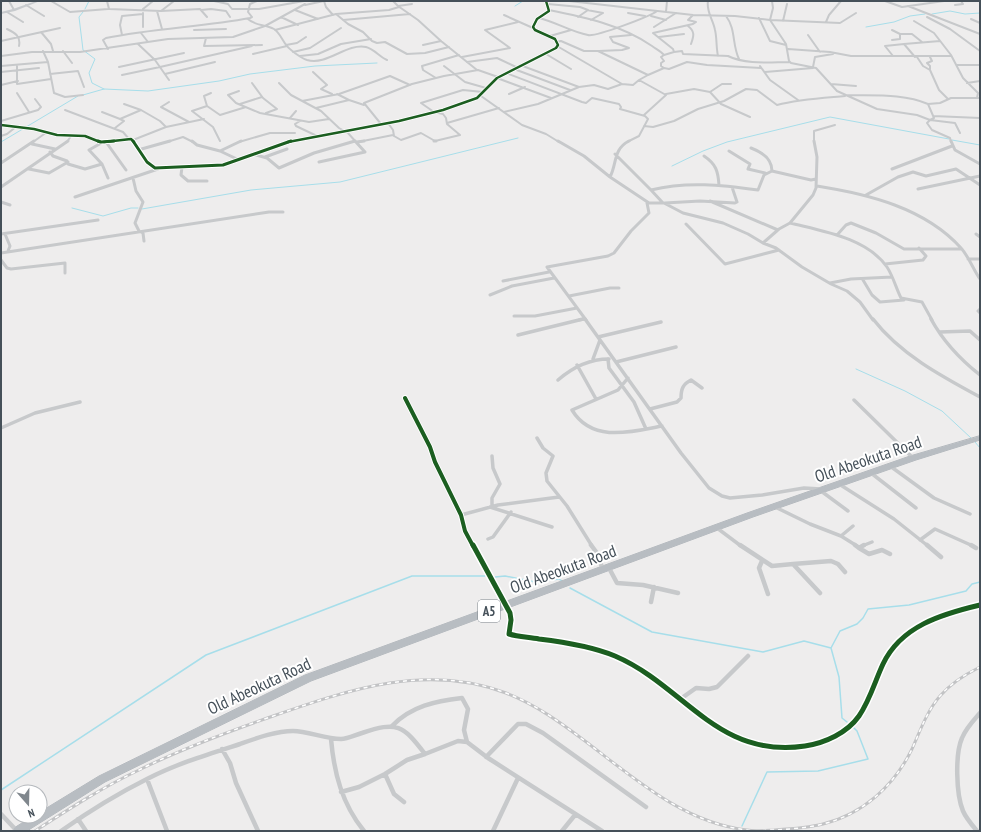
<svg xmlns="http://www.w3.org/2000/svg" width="981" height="832" font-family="'PT Sans Narrow',sans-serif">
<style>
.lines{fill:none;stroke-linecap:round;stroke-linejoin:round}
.stream-far1{stroke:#a7deea;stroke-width:1}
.stream{stroke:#a7deea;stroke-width:1.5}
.highway-casing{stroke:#b2b7bc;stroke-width:1}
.street-far3{stroke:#c7c9cb;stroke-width:2}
.street-far2{stroke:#c7c9cb;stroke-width:3}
.street-far1{stroke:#c7c9cb;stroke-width:3.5}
.street{stroke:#c7c9cb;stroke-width:4.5}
.secondary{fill:#c8cbce;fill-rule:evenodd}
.highway{fill:#b8bdc2;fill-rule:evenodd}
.rail-casing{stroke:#c2c3c5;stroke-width:3}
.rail{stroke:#fff;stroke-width:1.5;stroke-dasharray:4;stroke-linecap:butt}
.cycleway-far3-casing{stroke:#fff;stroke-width:4}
.cycleway-far2-casing{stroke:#fff;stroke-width:5}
.cycleway-far1-casing{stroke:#fff;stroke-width:6}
.cycleway-casing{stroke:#fff;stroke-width:8}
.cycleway-far3{stroke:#1b5e20;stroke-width:2.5}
.cycleway-far2{stroke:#1b5e20;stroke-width:3}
.cycleway-far1{stroke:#1b5e20;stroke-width:4}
.cycleway{stroke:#1b5e20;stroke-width:5}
.labels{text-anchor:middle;stroke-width:4;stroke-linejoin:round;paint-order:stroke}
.shield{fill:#fff;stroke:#7d848b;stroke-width:1}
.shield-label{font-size:13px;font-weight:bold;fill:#455059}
.near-street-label{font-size:17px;fill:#455059;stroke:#fff}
</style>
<rect width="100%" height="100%" fill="#eeeded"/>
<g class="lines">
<!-- stream-far1 -->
<path class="stream-far1" d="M515 6 523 1
M85 9 89 1
M83 12 79 17 83 50 95 59 89 73 92 83 104 89
M932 14 950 11 965 14 980 13
M866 27 894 22 910 16 925 14
M83 95 104 89 148 91 219 81 250 74 315 66 377 63
M952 140 980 145
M1 142 78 96
M672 166 703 151 727 142 830 117 949 139
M72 208 103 216 131 208H138
M142 209 251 190 340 182 518 138
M856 369 905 391 942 411 971 438
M975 442 980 448"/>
<!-- stream -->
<path class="stream" d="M495 577 505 576 535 582 559 579 562 581
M570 588 652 632 763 652 804 641 831 648 840 631 857 624 863 618 868 609 909 605 966 591 972 584 980 582
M831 648 839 677 842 718 847 722
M1 790 206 655 412 576H485
M742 826 767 772 818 771 868 759 857 731 854 728"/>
<!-- highway casing -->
<g class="highway-casing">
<path id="highway" d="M980 436V440L916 460 753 517 311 681 105 782 27 831H13L14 828 33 816H40V812L99 776 305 675 747 513 910 456Z"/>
</g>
<!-- street-far3 -->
<path class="street-far3" d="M9 1 14 10
M51 1 70 12 108 9
M107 1 109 9 161 11 200 9 207 17
M214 1 228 4 232 9H259L304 1
M393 1 398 6 412 4
M450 1H461
M569 1 693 15 735 16 770 20 786 44 789 61 791 63 816 68 837 91 877 109 917 115 930 120 927 123 932 130 950 138 951 142
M708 1C706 12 713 19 715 30 717 38 716 47 718 56
M885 1 902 7 944 1
M548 4 580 7 588 10 578 17
M26 5 44 16
M305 5 324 1 326 7 333 15
M955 5 963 4 961 1
M398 6 418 20 441 41
M908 6 980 34
M143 9 153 1
M201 10 211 9 226 11 230 17
M295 10 318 19
M549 10C584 17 622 25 652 46 656 49 661 51 664 55L661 57 664 61 661 63V66L664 68 648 75
M587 10 603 13 591 20
M157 11 162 29
M161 11 174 1
M7 12 23 22
M666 12 667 1
M143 13V27
M628 13 645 16
M336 14 389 10 399 7
M504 15 533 28
M651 16 666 20
M726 16C736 29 732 45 739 59
M281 17 298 25
M927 17 950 29 980 51
M539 18C556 22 571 32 588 35 596 37 651 16 657 11
M759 18 770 41 786 45
M248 19C255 26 265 24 274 29 280 33 282 40 287 46 290 50 301 58 307 60 327 66 346 43 366 47 374 49 380 57 387 60
M971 19 980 23
M343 20 410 14
M770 20 840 23 856 13
M770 20 773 8 772 1
M783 21 787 4
M914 21 934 33 951 55 963 78 978 93 977 98
M826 22 829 15 841 1
M688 26C695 31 694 36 691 44
M654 27 676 13
M7 29C15 33 21 36 19 46
M194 30 226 29
M275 30 336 14 348 24 363 32 372 41 377 43 385 42 407 54 425 53 449 47
M892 30 900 34H912L922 42
M41 32 51 44 53 51
M141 33 148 42
M122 35 120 25 122 16 143 14
M808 35 820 52
M550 36 571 30
M659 37 684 34
M206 38 204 46 262 45
M892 40 900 39V34
M1 41 60 28
M556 42 561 41 584 51H598L648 75 639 80 666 95 644 115 648 119 639 136 627 142
M138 44 155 60 169 80
M286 45 297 43 306 37
M423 45 441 41 477 70
M557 46 622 84 633 85 639 80
M108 49 103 40 106 38C154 28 202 27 250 18L252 17 248 12 250 4 257 1
M788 49 830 52 851 56H951
M43 51 48 62 54 93 65 97 83 95
M63 51 72 63
M599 51 622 50 629 48 613 42 610 37 631 35
M293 52 310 48 341 28
M674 52 682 51 683 54 728 56C746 65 771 62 790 62
M253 54 287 46
M546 54 571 69
M664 55 674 52 673 49 653 33 693 24 696 22 688 20 693 15
M1 56 32 52H80L168 39 233 37 265 26 305 4
M300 56 318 54 341 44 371 39
M893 56 885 46 904 44
M462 57 510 48 485 30 518 22
M915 57 904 44 940 41
M917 57 923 66 930 70 939 90 948 99
M930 57 932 61 927 63 930 66V69
M467 62 497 58 516 67
M17 65V84L51 79
M957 65H980
M1 66 48 62
M444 66 465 82 486 88
M760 66 770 80 798 100
M119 67 184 53
M160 67 252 46
M813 67 815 57 833 54
M664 68 669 69 687 62 707 65 761 68
M514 69 570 90
M1 72 39 68
M313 72 327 85 321 89 332 94
M765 72 813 68
M506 73 582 102 586 103 592 98 619 104 621 107 620 109 645 116
M50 74 78 71 84 87
M165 74 215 62
M122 75 160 67
M436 78 423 70 422 66 459 55
M497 78 551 98
M252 83 263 98 277 109 266 113
M279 83 291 95 321 111 339 128 348 133 356 142
M967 83 980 81
M731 84H722L710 92 721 104 750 117
M831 84 856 86
M1 85 18 81
M579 87 594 85 608 89 622 84
M239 91 228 95 236 103 260 113 309 122 329 119
M17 93 29 112
M509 94 525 87
M666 94 694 89 710 92
M845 95C872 96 903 93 928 104
M481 96 522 125 546 134 559 142
M349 100 364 105
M302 101 339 94 390 76 410 85
M169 102 161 107 189 122
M240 104 262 97
M207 106 204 96 211 93
M316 108 349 100 337 94
M65 110 123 132 129 139
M141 110 160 121 166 127
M192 111 207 106 220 115 246 107
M192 111 213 127 220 141
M102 112 120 119
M504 112 538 104 579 87 520 65
M933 116 980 118
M290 118 296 111
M1 121 38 110 41 107 35 99
M300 121 295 124 296 126 317 136
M388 123 393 130 394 136 401 140 421 133 435 141 460 135
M447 123 499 108
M381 124 364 103 412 84 444 76 478 70 498 77
M1 125 34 129 57 135 85 136 100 142
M644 126 653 127 674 121 698 109 724 101 746 89 757 90 777 105C799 99 822 98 845 96
M115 128 124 121 120 119 141 110 124 104
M960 133 955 123 930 120 934 118 928 104 940 103 951 98H980
M460 135 447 124 446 118 443 114 434 112 421 103 463 90 483 92
M1 136 7 134 17 126
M133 140 166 127 204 119
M33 142 47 132
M67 142 71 136
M104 142 131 139 134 142
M167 142 183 137 193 142
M239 142 270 133H295
M288 142 399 121 443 110 477 98 497 78 556 48 558 45 555 39 535 30 533 27 537 19 549 11 546 1
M353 142 355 141
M358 142 393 135
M814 142V131L835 125"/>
<!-- street-far2 -->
<path class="street-far2" d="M98 141 101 142 114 141
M133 141 147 162 155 168 223 165 291 141
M192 141 197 145 220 151 239 160
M434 141H436
M558 141 584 156 610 177 649 203H664L683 213 723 223 748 234 763 243 779 229 790 223C822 231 867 238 887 267 893 276 896 288 901 298L922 302 932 320
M951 141 955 150 980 164
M103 142 89 150 102 164 108 178
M106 142 126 170
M357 142 364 141
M32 144 55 149
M751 148C762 152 772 158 772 171
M138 150 170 141
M220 151 241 141
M729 151 750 164 748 169 765 173
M50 152 53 156 67 161 68 164 85 169 102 164
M252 154 267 158 279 168 314 153 355 141
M615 154 651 190
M704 156C716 164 718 171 719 185
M265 157 287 149
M319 162 365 152 355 141
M1 163 34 141
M182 167 181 175 188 181H207
M29 169 49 173 68 162
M892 169 952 146
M610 177C617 164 613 149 629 141
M133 178 136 191 143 202 135 223 139 231 143 233 144 241
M817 186C868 194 925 208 961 248 969 257 973 269 980 279
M1 187 68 141
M918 189 980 176
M866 195 898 177 913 172 926 176 956 169 980 185
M75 197 158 169
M710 201 778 230
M1 202 10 205
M663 203 651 190C687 181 722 185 758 190L764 175 772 171 811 180 816 179
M665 203 700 201 735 203 737 202 732 187
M790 223 813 195 816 188 817 157 814 141
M686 224 725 264 779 250
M1 234 98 220
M5 234 10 246 8 251
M976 234 980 237
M837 235 846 225 851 223 876 233 904 249H962
M763 243 776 248 802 267 831 284 847 291 860 302 873 320
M1 253 269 212H283
M968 259H980
M1 260 7 268 11 269 65 263V273
M885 264 923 260 926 256 919 248
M863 280 872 295 880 302 904 300
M503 281 549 272
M830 283 851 279 892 277
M490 295 512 286 554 278
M569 296 610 288H619
M980 309 978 311 980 313
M514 316H535L577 308
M579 320 585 319
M586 320 547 267 608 256 614 253 631 231 649 213 647 203"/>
<!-- street-far1 -->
<path class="street-far1" d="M585 319 681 453 709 488 722 496 730 498 762 495 804 488 821 489
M873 319C900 354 941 376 980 397
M931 319C943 341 961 360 980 375
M940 332 970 331 980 340
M518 335 583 319
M598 337 661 322
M593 359 600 340
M608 359 609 368 634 402 646 429
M616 362 676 347
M577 365 596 399
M628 378 618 390 572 410C592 443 631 432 662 426
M558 380C573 367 589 359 609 359
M405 398 430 447 435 462 461 515 465 531 473 546
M854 400 913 458
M650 409 677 402 681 398C681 389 683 384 691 380L702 388
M1 428 35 413 80 402
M537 438 543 448 553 456 546 473 547 481 567 506 592 546
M492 456 493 468 500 484 492 498V506
M890 466 934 498 970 514
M871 473 916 508
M839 484 894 519 928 546
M821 491 848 511
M490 507 552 527
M775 507 810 524 841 536 857 546
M461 515 498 505 559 497
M717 528 741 546
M841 536 853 526
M488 539 493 537 511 512
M920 540 935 529 973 546
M862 546 872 542"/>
<!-- street -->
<path class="street" d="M473 545 510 613 511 620 509 634C519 637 529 637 539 639 564 642 591 646 615 656 685 686 717 759 805 746 825 743 847 733 859 716 870 700 875 681 883 664 901 626 942 614 980 605
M591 545 597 553 603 570
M740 545 772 566 793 564 820 593
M855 545 859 548 864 545
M927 545 941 557
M971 545 976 548
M859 548 869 554 882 550 890 554
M762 561 759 568 768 594
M793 564 831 561 838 564 845 572
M609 568 617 583 643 585 678 593
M651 602 654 587
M679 700 696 688 709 689 717 687 748 656
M392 726C411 706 436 701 462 698L468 709 464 730 467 742
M331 739C334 773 342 804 364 831
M222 749 230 763 236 783 258 831
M486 757 518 724H526L543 733 646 807
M385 774 394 794 404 802
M147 779 167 831
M341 792 359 787 385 774 407 760 425 754
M1 814 17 831
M78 819 86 831
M61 831C88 812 117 794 147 779 176 764 209 754 240 744 257 738 276 731 293 731 308 731 325 739 341 739 348 739 355 735 362 733 397 721 403 725 425 754L458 741 467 742 488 758 602 831
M493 831 518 778
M562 831 575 815
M977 831C972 825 966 818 963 811 956 794 955 754 962 738 966 728 973 721 980 713"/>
<!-- secondary -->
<path class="secondary" d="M36 1H40L15 11 1 14V12L13 9Z"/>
<!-- highway -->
<use href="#highway" class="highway"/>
<!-- rail casing -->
<g class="rail-casing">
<path id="rail" d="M35 831C69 809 103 787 139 770 183 748 230 731 276 715 351 689 427 663 506 693 535 704 561 723 585 741 634 778 684 823 747 830 756 832 765 830 774 830 790 829 807 828 823 824 863 814 894 786 912 749 920 731 927 711 940 696 951 683 966 674 980 667"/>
</g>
<!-- rail -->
<use href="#rail" class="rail"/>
<!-- cycleway-far3 casing -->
<g class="cycleway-far3-casing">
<path id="cycleway-far3" d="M1 125 34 129 57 135 85 136 100 142
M104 142 131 139 134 142
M288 142 399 121 443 110 477 98 497 78 556 48 558 45 555 39 535 30 533 27 537 19 549 11 546 1"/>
</g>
<!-- cycleway-far2 casing -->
<g class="cycleway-far2-casing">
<path id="cycleway-far2" d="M98 141 101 142 114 141
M133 141 147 162 155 168 223 165 291 141"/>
</g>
<!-- cycleway-far1 casing -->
<g class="cycleway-far1-casing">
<path id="cycleway-far1" d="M405 398 430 447 435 462 461 515 465 531 473 546"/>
</g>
<!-- cycleway casing -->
<g class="cycleway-casing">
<path id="cycleway" d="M473 545 510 613 511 620 509 634C519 637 529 637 539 639 564 642 591 646 615 656 685 686 717 759 805 746 825 743 847 733 859 716 870 700 875 681 883 664 901 626 942 614 980 605"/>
</g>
<!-- cycleway-far3 -->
<use href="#cycleway-far3" class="cycleway-far3"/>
<!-- cycleway-far2 -->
<use href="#cycleway-far2" class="cycleway-far2"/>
<!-- cycleway-far1 -->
<use href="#cycleway-far1" class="cycleway-far1"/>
<!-- cycleway -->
<use href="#cycleway" class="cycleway"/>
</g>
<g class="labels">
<!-- shield labels -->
<rect class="shield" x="478" y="600" width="22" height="22" rx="3"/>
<g class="shield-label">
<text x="489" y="616">A5</text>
</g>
<!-- near-street labels -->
<g class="near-street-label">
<text transform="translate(868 459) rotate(-19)" y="6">Old Abeokuta Road</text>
<text transform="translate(563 569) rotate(-20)" y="6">Old Abeokuta Road</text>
<text transform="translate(259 686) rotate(-25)" y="6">Old Abeokuta Road</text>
</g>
</g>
<!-- border -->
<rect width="981" height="832" fill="none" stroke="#455059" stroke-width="4"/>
<!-- north arrow -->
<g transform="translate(28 804) rotate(160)"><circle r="19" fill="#ffffff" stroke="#b5b9bd"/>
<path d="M0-3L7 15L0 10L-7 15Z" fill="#80878d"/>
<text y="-6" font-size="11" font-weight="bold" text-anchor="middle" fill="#455059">N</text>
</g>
</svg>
